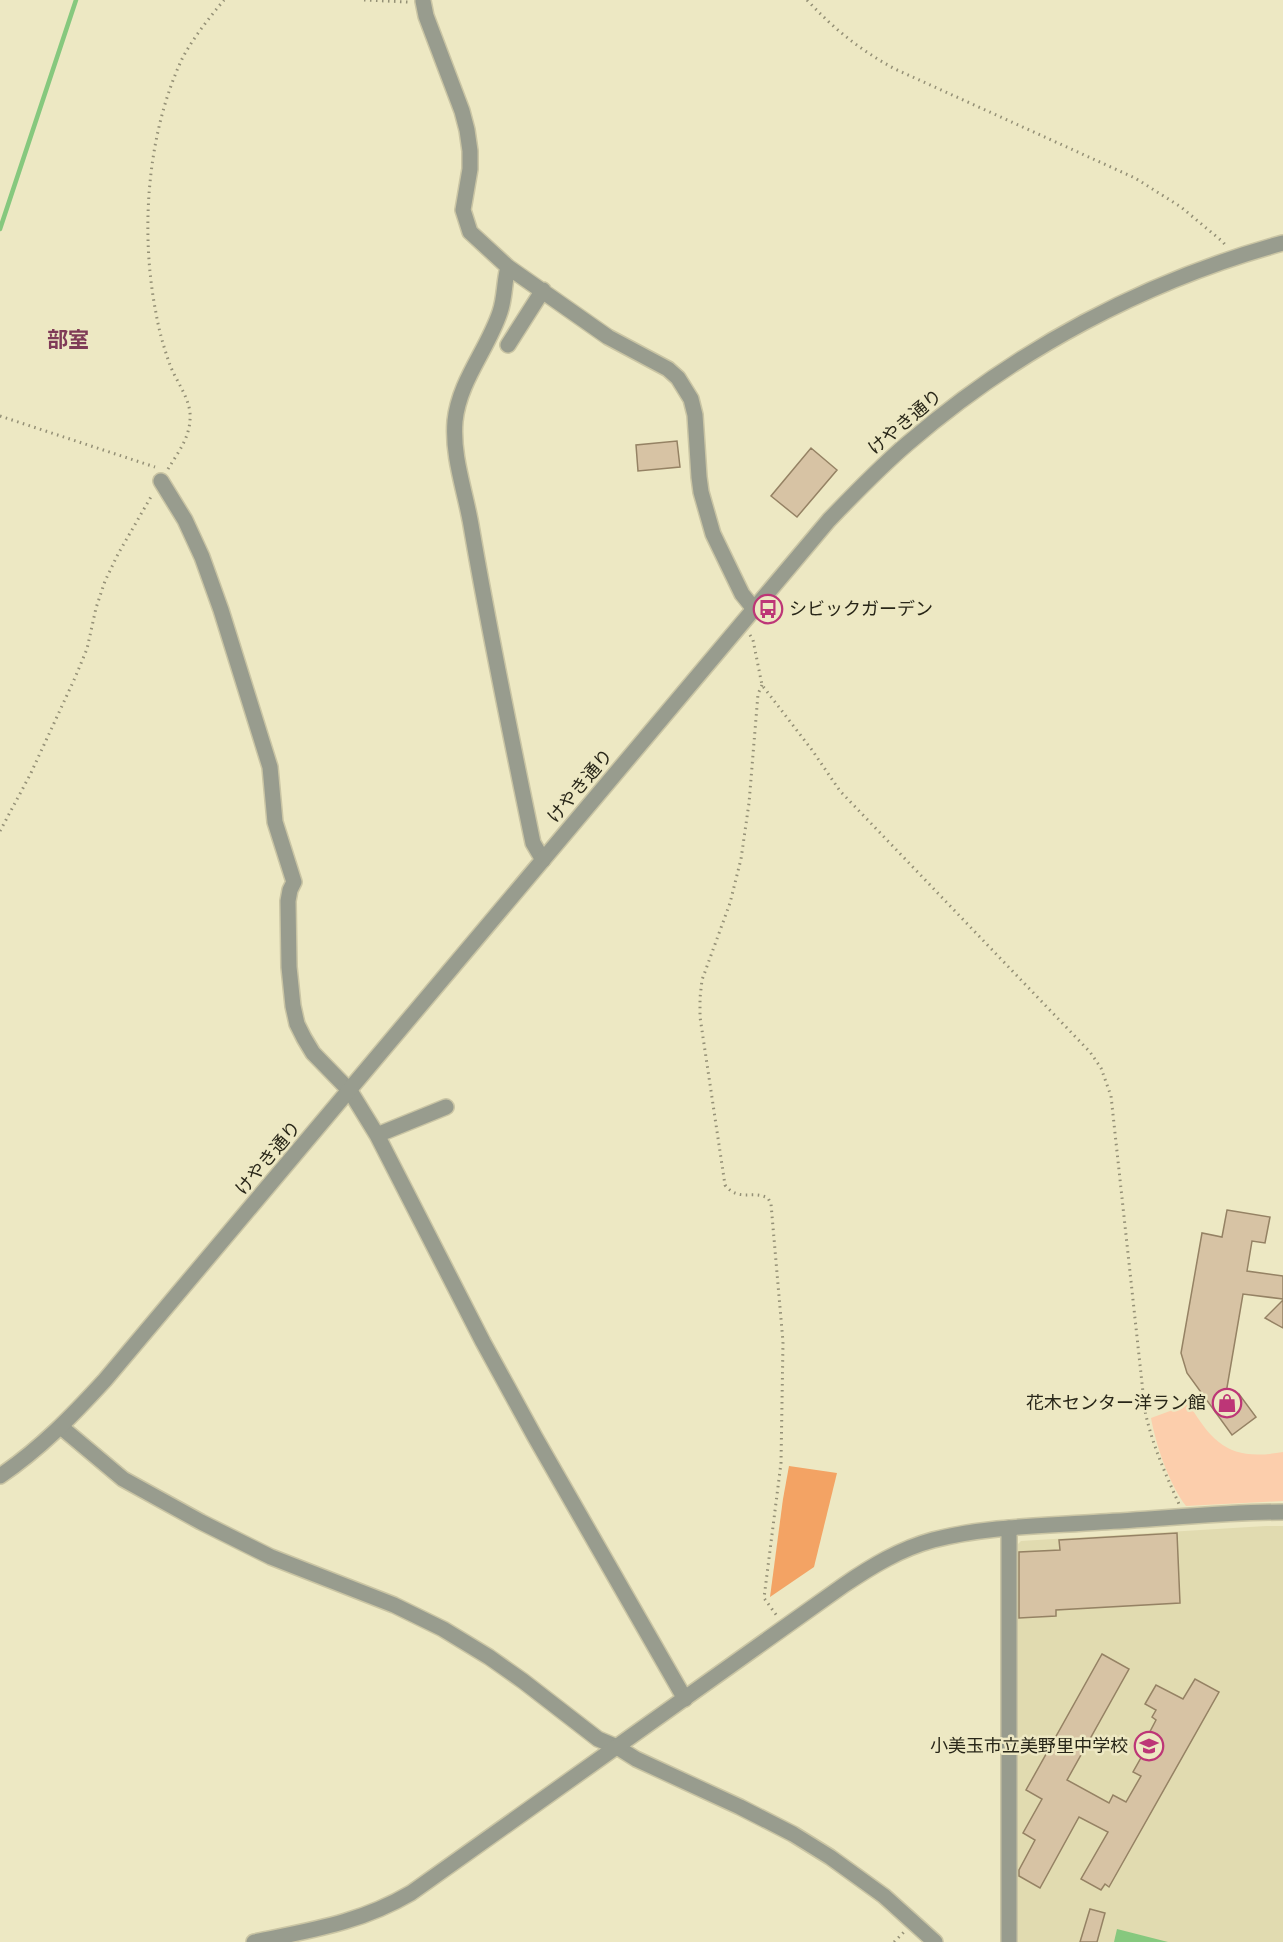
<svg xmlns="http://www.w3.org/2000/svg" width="1283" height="1942" font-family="'Sofia Sans Condensed','Noto Sans JP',sans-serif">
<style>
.built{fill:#e1dbb0}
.green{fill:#fcceac}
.forest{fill:#f3a364}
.water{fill:#86c87e}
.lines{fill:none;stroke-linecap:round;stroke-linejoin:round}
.stream{stroke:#86c87e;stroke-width:4.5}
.building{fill:#d7c3a4;stroke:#958264;stroke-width:1.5}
.minor-casing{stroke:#cac5a4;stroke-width:18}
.tertiary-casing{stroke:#cac5a4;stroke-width:18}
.path{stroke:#949076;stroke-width:3;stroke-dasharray:1.5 4.5;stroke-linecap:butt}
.minor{stroke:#989c8e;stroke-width:15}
.tertiary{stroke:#989c8e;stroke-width:15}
.labels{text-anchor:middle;stroke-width:5;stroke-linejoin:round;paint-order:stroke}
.street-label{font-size:18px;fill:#282618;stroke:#ede8c3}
.poi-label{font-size:18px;fill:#282618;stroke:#ede8c3;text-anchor:end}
.quarter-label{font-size:21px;font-weight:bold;fill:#7f3b57;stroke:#ede8c3}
</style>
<rect width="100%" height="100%" fill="#ede8c3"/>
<!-- built -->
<path class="built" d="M1266 1526H1283V1942H1015L1013 1549 1021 1541Z"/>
<!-- green -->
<path class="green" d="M1189 1404C1214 1446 1232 1461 1283 1452V1501L1186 1506C1169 1484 1156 1445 1151 1418Z"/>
<!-- forest -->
<path class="forest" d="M789 1466 837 1473 814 1567 770 1597 783 1499Z"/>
<!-- water -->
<path class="water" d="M1117 1929 1168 1942H1114Z"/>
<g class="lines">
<!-- stream -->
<path class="stream" d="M0 229 76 0"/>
</g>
<!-- building -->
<path class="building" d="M677 441 680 467 638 471 636 445Z
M811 448 837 470 797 517 771 496Z
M1227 1210 1270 1217 1265 1243 1252 1241 1247 1271 1283 1276V1299L1243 1294 1224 1405 1234 1408 1239 1394 1256 1417 1232 1435 1187 1373 1181 1353 1202 1233 1222 1237Z
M1283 1300V1328L1265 1318Z
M1177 1533 1180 1603 1056 1610V1616L1019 1618V1552L1060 1550 1059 1540Z
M1102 1654 1129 1669 1067 1780 1109 1803 1113 1795 1126 1802 1141 1776 1133 1772 1147 1747 1143 1745 1156 1720 1152 1717 1156 1710 1145 1704 1156 1685 1183 1699 1195 1679 1219 1692 1109 1887 1105 1884 1101 1890 1081 1879 1108 1832 1079 1817 1040 1888 1019 1876V1870L1035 1840 1023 1833 1042 1799 1026 1790Z
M1090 1909 1105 1913 1097 1942H1080Z"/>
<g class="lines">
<!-- minor casing -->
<g class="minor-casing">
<path id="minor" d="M423 1 426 16 462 111 467 130 470 151V169L463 210 470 232 508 267 608 337 668 369 678 378 691 399 695 415 699 477 701 492 713 534 742 594 754 609
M508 267C504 282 505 298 500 312 488 349 459 381 455 421 452 457 465 490 471 525 489 631 511 737 533 843L543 860
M508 345 543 290
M161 481 185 520 202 557 221 610 270 767 275 822 294 882 290 890 288 901 289 967 293 1006 297 1024 304 1038 313 1053 350 1091 377 1135 483 1342 535 1437 685 1699
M377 1135 446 1107
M61 1427 123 1479 201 1522 271 1557 394 1605 443 1629 489 1657 523 1681 598 1739 617 1747 636 1759 740 1807 793 1834 830 1857 884 1896 935 1942
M1009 1528V1942"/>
</g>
<!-- tertiary casing -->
<g class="tertiary-casing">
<path id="tertiary" d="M0 1476C40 1449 72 1416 105 1380L829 520C854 494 879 468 907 444 1016 350 1144 281 1283 243
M254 1942C311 1930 360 1923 411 1893L844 1585C872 1566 900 1549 933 1540 987 1526 1045 1526 1101 1522 1161 1519 1222 1512 1283 1512"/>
</g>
<!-- path -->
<path class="path" d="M364 0 408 2
M807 0C834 29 860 50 895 69L1135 178 1181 207 1223 242 1226 246
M0 416 155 467
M168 469C177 454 189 439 190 420 192 401 177 383 170 365 164 348 159 331 156 313 140 232 147 134 182 59 193 38 209 18 224 0
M750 635 753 640 762 685 812 750 840 791 1090 1052 1101 1068 1111 1096 1145 1411C1152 1444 1165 1473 1179 1504
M762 685 758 694 749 803 741 859 730 903 702 980 700 998V1017L725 1185C738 1202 752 1190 768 1198L771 1204 783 1342 781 1463 764 1598 777 1616
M0 831 30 775 74 680 87 649 96 608 105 581 118 554 152 495
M894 1942 904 1932"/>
<!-- minor -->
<use href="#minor" class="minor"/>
<!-- tertiary -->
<use href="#tertiary" class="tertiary"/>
</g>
<!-- icons -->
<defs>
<g id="bus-ring" transform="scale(1.5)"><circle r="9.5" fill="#ede8c3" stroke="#bd3677" stroke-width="1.5"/><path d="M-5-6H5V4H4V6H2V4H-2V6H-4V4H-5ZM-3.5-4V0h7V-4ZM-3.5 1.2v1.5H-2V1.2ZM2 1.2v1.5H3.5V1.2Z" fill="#bd3677"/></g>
<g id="shop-ring" transform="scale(1.5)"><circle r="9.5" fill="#ede8c3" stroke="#bd3677" stroke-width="1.5"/><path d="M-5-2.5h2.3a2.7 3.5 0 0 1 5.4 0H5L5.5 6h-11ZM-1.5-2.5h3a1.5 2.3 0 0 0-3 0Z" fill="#bd3677"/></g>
<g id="school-ring" transform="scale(1.5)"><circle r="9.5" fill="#ede8c3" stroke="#bd3677" stroke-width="1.5"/><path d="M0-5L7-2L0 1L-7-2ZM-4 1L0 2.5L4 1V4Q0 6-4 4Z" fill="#bd3677"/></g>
</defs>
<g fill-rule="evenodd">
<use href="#bus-ring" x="768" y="609"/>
<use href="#shop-ring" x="1227" y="1403"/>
<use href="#school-ring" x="1149" y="1746"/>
</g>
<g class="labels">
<!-- street labels -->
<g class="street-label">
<text transform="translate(905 422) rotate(-40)" y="6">けやき通り</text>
<text transform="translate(580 786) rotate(-50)" y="6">けやき通り</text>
<text transform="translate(268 1158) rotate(-50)" y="6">けやき通り</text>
</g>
<!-- poi labels -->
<g class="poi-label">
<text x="789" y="615" text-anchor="start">シビックガーデン</text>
<text x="1206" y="1409">花木センター洋ラン館</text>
<text x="1128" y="1752">小美玉市立美野里中学校</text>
</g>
<!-- quarter labels -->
<g class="quarter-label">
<text x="68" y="347">部室</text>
</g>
</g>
</svg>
